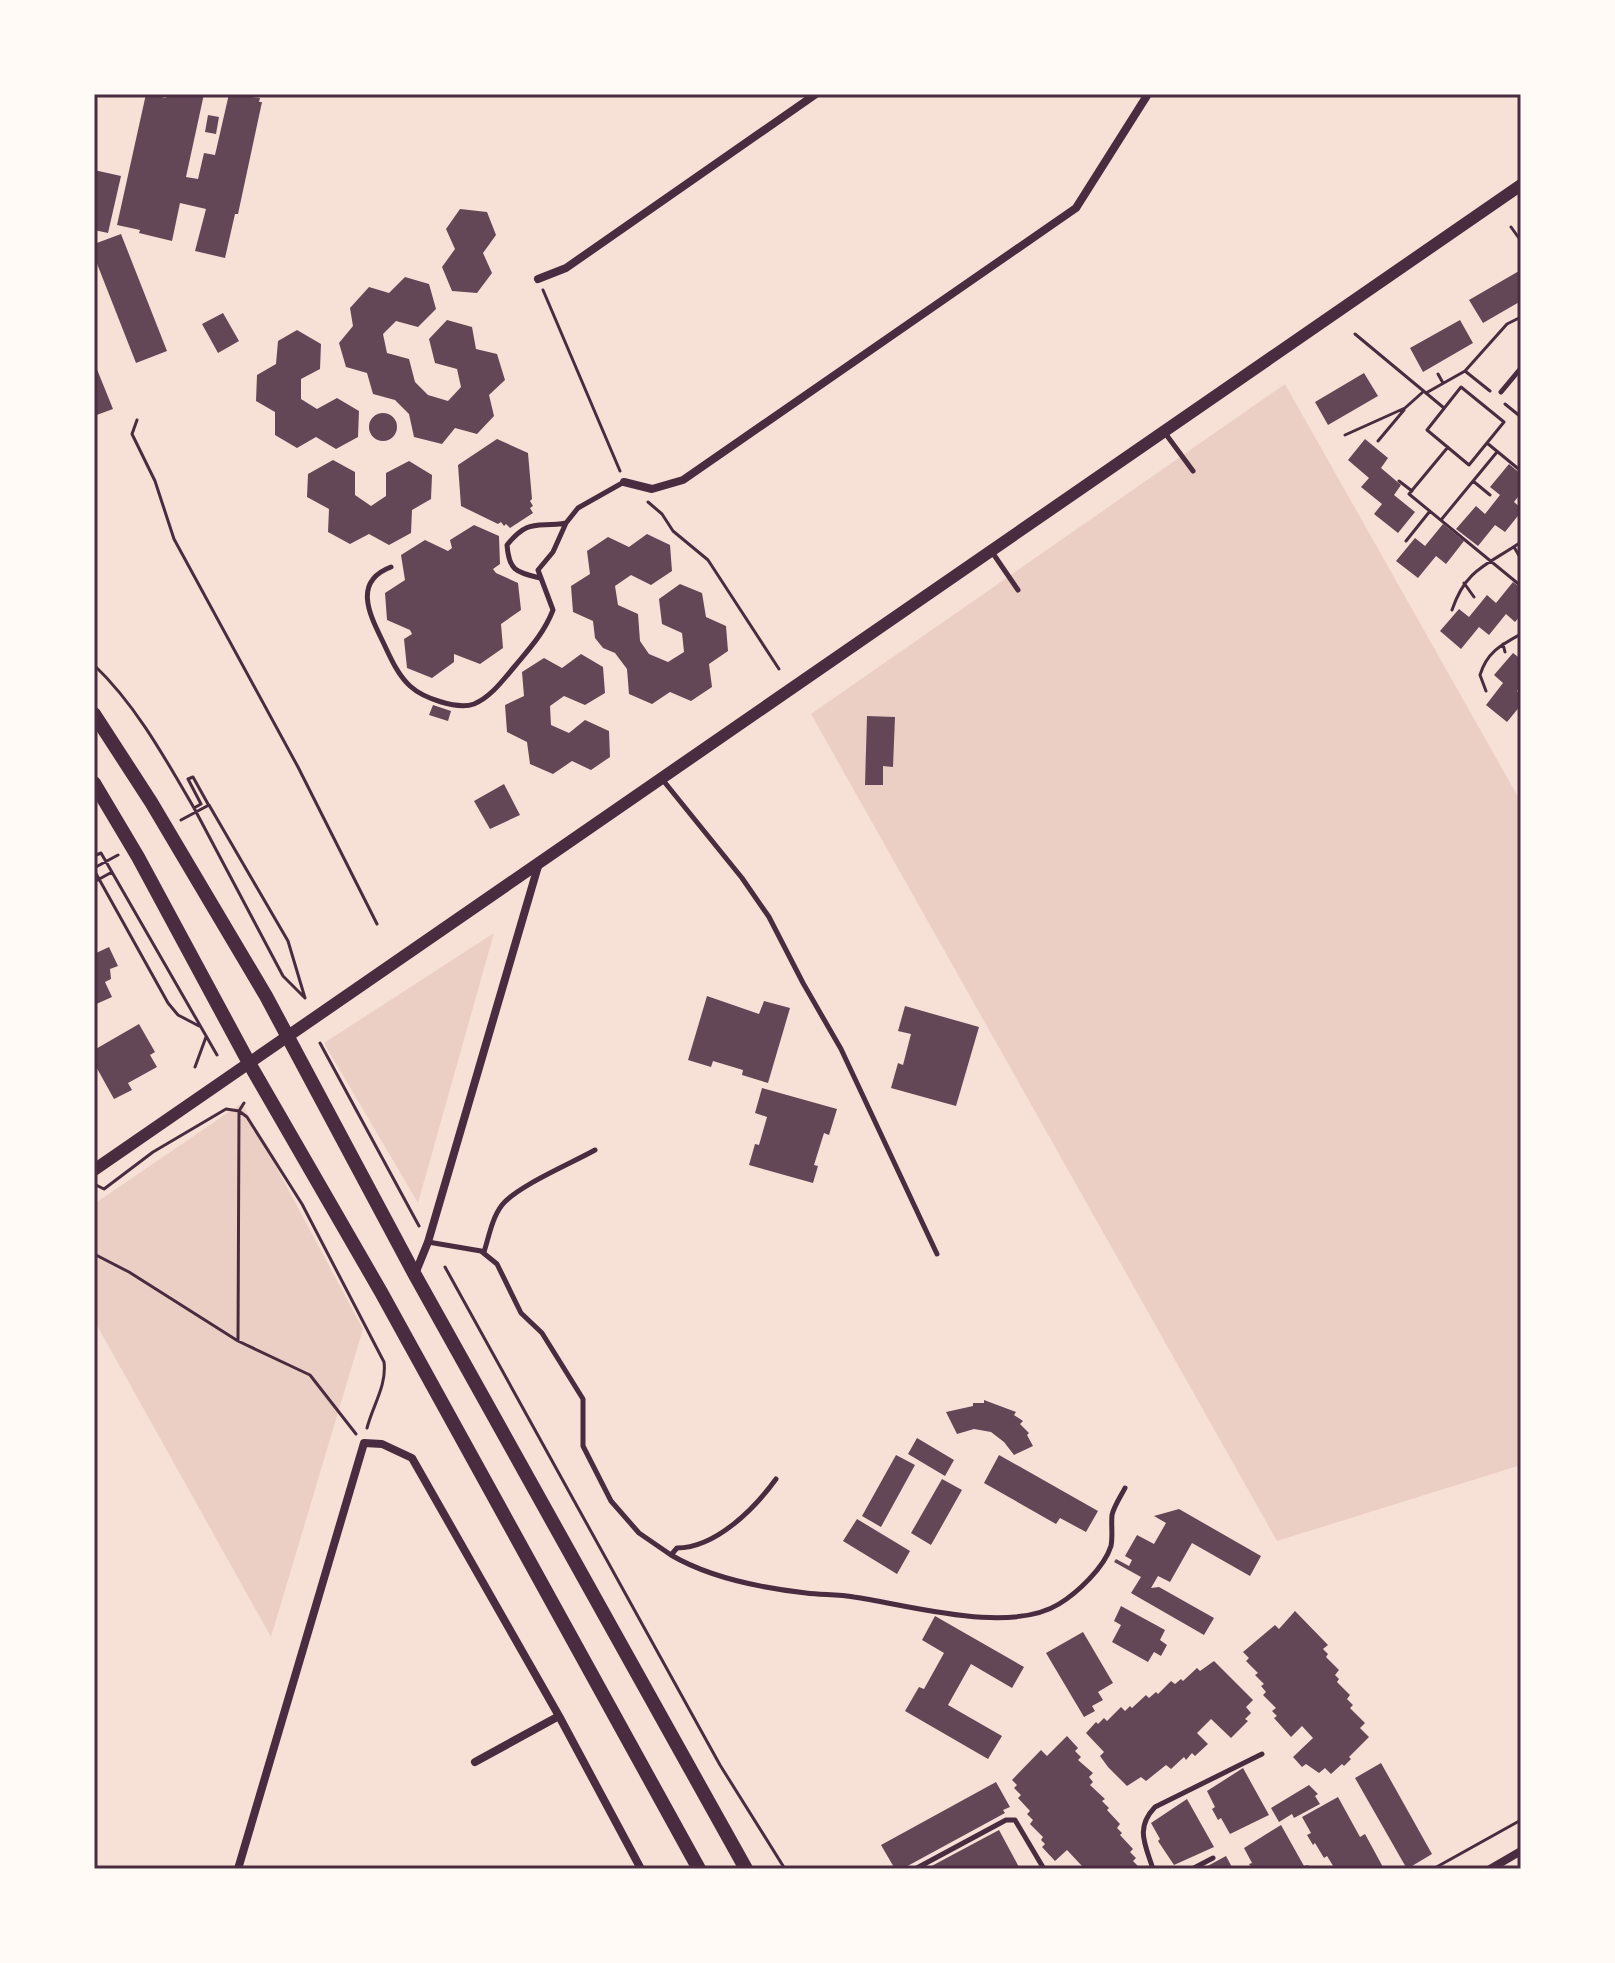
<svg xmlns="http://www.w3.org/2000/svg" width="1615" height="1963" font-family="Montserrat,sans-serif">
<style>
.green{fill:#ebcfc5}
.building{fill:#644757}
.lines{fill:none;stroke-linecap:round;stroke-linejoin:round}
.path{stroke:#4a2c40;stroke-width:3}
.service{stroke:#4a2c40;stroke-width:5}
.minor{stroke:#4a2c40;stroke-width:8}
.tertiary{stroke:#4a2c40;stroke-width:12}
.primary{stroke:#4a2c40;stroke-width:14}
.neatline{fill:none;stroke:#4a2c40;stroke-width:3}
</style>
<rect width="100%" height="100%" fill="#f7e1d7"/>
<!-- green -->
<path class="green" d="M1285 384 1521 802V1465L1277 1541 811 714Z
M494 933 418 1203 324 1043Z
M242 1103 363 1329 271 1637 94 1320V1204Z"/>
<!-- building -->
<path class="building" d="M146 94 166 98 167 94H204L186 177 198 179 204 153 215 155 229 94 260 98 259 102H262L238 214H235L225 258 195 251 206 209 180 203 172 241 139 233 140 230 117 225Z
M208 115 219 117 216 134 205 132Z
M94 170 121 176 108 233 94 230Z
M460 209 487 212 496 235 483 253 492 273 477 293 452 291 442 267 455 249 446 229Z
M121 234 167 351 136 363 94 256V244Z
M1519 271 1521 301 1483 323 1469 300Z
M405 277 429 284 436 309 418 327 396 321 383 334 387 353 409 359 415 382 428 395 448 401 461 387 457 369 435 363 429 339 447 320 472 327 476 349 497 354 505 380 489 395 494 416 477 434 455 428 442 444 414 437 409 414 395 400 373 394 367 373 346 367 339 343 353 326 350 308 369 287 389 293Z
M223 313 239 341 218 353 202 324Z
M1460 320 1473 343 1423 372 1410 348Z
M297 330 321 344 320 369 301 379V399L317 409 337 398 359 411 358 437 336 449 316 437 297 448 275 435V412L256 401 257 375 276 364 278 341Z
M94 362 113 409 94 416Z
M1364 373 1378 396 1328 425 1315 402Z
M369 427a14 14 0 1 1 28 0a14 14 0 1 1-28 0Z
M497 439 528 453 532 499 530 501 533 506 530 508 533 513 510 528 506 524 504 526 501 522 498 524 461 506 458 465Z
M1365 439 1388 458 1381 468 1401 485 1394 495 1415 512 1398 533 1374 514 1382 504 1361 487 1369 478 1348 460Z
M333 460 355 472V495L371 506 386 496V473L409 461 432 475 431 499 412 510 411 533 389 545 369 534 350 544 328 532 329 509 307 497 308 474Z
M1509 464 1521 474V493L1514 502 1521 508V512L1505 532 1495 525 1478 546 1456 529 1476 506 1485 514 1500 495 1490 487Z
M1443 524 1464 541 1446 564 1436 556 1418 578 1396 561 1415 538 1425 546Z
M474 525 499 536 500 564 493 569 496 573 518 583 521 610 501 624 503 648 480 664 454 654V662L432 678 407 668 404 639 412 634 410 630 387 620 385 593 405 580 401 555 425 540 448 551 452 548 450 540Z
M647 534 670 545 672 571 651 585 631 575 615 586 618 605 638 614 640 641 649 654 668 662 684 652 682 633 662 624 659 599 680 584 702 593 706 617 726 626 728 651 709 664 712 687 691 701 670 692 652 704 629 694 627 669 615 653 603 648 595 638 593 621 573 612 571 586 590 574 587 551 608 537 629 547Z
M1513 582 1521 588V615L1515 622 1506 614 1489 635 1479 627 1461 649 1440 631 1459 609 1469 617 1487 595 1496 603Z
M1513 653 1521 659V686L1517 691 1521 695V705L1507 722 1486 705 1503 683 1494 675Z
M581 654 603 667 605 693 585 705 564 696 550 706 551 725 569 733 585 720 609 731 610 757 591 770 572 761 553 774 530 764 527 742 507 732 505 705 524 696 522 672 544 658 562 668Z
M433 705 451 711 448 721 429 715Z
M867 716 895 717 893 767 883 766V785H865Z
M504 784 520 815 490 829 474 801Z
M109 947 118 966 110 969 111 979 105 982 112 997 94 1005V954Z
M707 996 759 1014 764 1001 790 1008 768 1083 742 1075 743 1070 713 1061 711 1067 688 1060Z
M905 1006 979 1027 956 1106 891 1088 898 1063 903 1065 911 1034 898 1031Z
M139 1024 155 1052 150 1055 157 1067 128 1083 132 1090 114 1099 94 1063V1050Z
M762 1088 837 1109 829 1135 824 1133 814 1165 818 1166 813 1183 749 1165 755 1144 759 1145 767 1117 755 1113Z
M984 1400 1016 1412 1014 1415 1023 1421 1020 1424 1029 1433 1027 1435 1033 1446 1014 1455 1004 1442 991 1432 974 1429 957 1434 946 1412 973 1406V1403H984Z
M917 1438 954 1460 945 1476 908 1454Z
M896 1455 915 1465 881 1527 862 1516Z
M999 1455 1098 1511 1086 1532 1060 1518 1056 1524 984 1483Z
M942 1479 962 1490 931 1545 911 1533Z
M1179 1509 1261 1556 1250 1576 1192 1543 1170 1582 1158 1576 1151 1588 1159 1587 1214 1618 1204 1635 1131 1593 1141 1577 1114 1562 1116 1559 1129 1566 1132 1560 1125 1556 1137 1535 1154 1544 1166 1523 1154 1516Z
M857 1519 910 1551 897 1574 843 1541Z
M1121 1606 1165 1630 1160 1640 1167 1645 1161 1656 1154 1652 1148 1662 1112 1642 1121 1625 1114 1621Z
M1295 1611 1328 1645 1323 1649 1328 1654 1326 1657 1339 1670 1335 1675 1339 1679 1337 1682 1350 1695 1347 1699 1353 1705 1350 1708 1365 1723 1360 1728 1369 1737 1349 1757 1351 1759 1344 1766 1342 1764 1331 1774 1325 1768 1319 1773 1306 1764 1302 1767 1293 1757 1313 1738 1302 1726 1291 1737 1274 1718 1277 1716 1272 1711 1276 1708 1263 1695 1266 1692 1261 1686 1264 1684 1255 1675 1258 1673 1246 1661 1249 1658 1243 1652 1275 1625 1279 1629Z
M935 1616 1024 1667 1012 1688 971 1664 948 1705 1002 1736 988 1759 905 1711 919 1687 924 1689 944 1653 922 1640Z
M1083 1632 1113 1683 1098 1692 1103 1700 1092 1706 1095 1711 1084 1717 1046 1653Z
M1214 1661 1253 1700 1246 1707 1251 1713 1245 1719 1248 1721 1231 1738 1211 1719 1197 1733 1208 1744 1195 1756 1192 1753 1186 1760 1184 1757 1171 1769 1166 1765 1146 1781 1141 1777 1127 1786 1108 1767 1100 1756 1104 1752 1086 1733 1096 1722 1098 1724 1104 1718 1107 1721 1121 1707 1125 1711 1130 1706 1132 1708 1146 1695 1149 1698 1156 1692 1158 1694 1171 1681 1175 1684 1181 1679 1183 1681 1197 1668 1200 1671Z
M1067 1736 1078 1748 1075 1751 1081 1757 1078 1760 1093 1773 1089 1777 1093 1782 1090 1785 1105 1799 1102 1801 1109 1808 1107 1810 1120 1824 1117 1828 1122 1833 1120 1835 1133 1849 1130 1852 1136 1858 1133 1861 1139 1867 1136 1869H1079L1082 1866 1067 1850 1055 1861 1042 1847 1045 1844 1041 1840 1043 1837 1030 1824 1033 1820 1027 1814 1030 1811 1018 1798 1021 1795 1014 1788 1017 1785 1012 1780 1041 1750 1047 1756Z
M1381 1763 1432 1854 1407 1869 1355 1778Z
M1243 1768 1269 1815 1230 1834 1221 1818 1218 1820 1212 1809 1215 1807 1207 1791Z
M996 1782 1010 1807 1003 1810 1005 1813 902 1869H895L881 1845Z
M1309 1785 1318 1794 1315 1796 1320 1804 1294 1818 1292 1814 1279 1822 1271 1808Z
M1338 1797 1360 1837 1365 1834 1384 1869H1335L1327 1856 1324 1858 1315 1843 1313 1845 1307 1835 1311 1833 1302 1817Z
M1187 1799 1214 1847 1174 1865 1158 1841 1160 1839 1151 1823Z
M1281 1825 1304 1866 1308 1865 1311 1869H1252L1249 1864 1252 1863 1244 1848Z
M999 1830 1020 1869H926Z
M1226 1856 1233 1869H1202Z"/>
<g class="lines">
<!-- path -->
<path class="path" d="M1511 227 1521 241
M543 290 620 471
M1355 334 1444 408
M1465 371 1490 391
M1438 374 1443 383
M1461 387 1504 422 1469 465 1427 430Z
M1426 393 1465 371 1507 324 1521 317
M1505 404 1521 417
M137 420 132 434 155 481 174 539 298 767 377 924
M1345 435 1405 408 1424 391
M1378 441 1404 410
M1487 443 1521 471
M1448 447 1409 494 1521 586
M1399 481 1412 491
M1473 481 1490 495
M648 502 662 514 673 531 708 560 779 669
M1441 520 1497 452
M1406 541 1430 511
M1514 547 1521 559
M1464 583 1474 597
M1452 610C1466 568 1488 565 1521 542
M1503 644 1505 652
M94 665C136 705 165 758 194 808
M1486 691 1480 675C1487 652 1501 645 1521 634
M188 779 201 804 194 808 283 976 305 998
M188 779 193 777 208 804
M181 820 209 805 288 941 305 998
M94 856 101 853 217 1055
M94 868 118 855
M94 870 168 1003 178 1015 199 1026
M94 882 112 872
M320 1043 419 1226
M195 1067 206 1037
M96 1185 104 1189 153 1152 226 1109 239 1111 247 1117 302 1204 384 1362C387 1385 373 1405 367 1428
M94 1254 129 1272 238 1341 310 1375 356 1434
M445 1267 720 1765 785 1869
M238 1341 239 1111 244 1103
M1433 1869 1521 1820"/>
<!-- service -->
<path class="service" d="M1501 392 1521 368
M1165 433 1193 471
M992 552 1018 590
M391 567C351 582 371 617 384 644 391 659 398 675 410 686 423 698 457 710 474 704 491 697 503 680 515 666 530 648 544 633 553 610L538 570 553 552 566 523 578 508 624 482
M540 578C516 572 509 571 507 545 529 518 536 528 566 523
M662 779 742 878 769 917 803 983 841 1049 937 1254
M428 1242 481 1251 497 1264 521 1313 542 1333 583 1399V1446L611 1501 639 1533 671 1555 677 1548C716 1548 755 1508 776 1479
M484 1252C489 1236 492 1218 502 1205 517 1186 572 1163 595 1150
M671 1555C710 1578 762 1588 806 1593 822 1595 838 1594 854 1597 909 1605 1009 1635 1059 1604 1077 1593 1104 1568 1111 1546 1113 1536 1111 1525 1112 1515 1114 1506 1121 1496 1125 1488
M915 1869 1006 1820H1015L1044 1869
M1153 1869C1145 1844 1135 1828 1155 1807L1262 1754
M1192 1869 1213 1858"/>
<!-- minor -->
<path class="minor" d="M538 279 566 268 816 94
M624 482 652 489 683 480 1076 208 1148 94
M415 1274 428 1242 539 863
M475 1762 559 1716
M238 1869 364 1443 382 1444 412 1458 559 1716 641 1869
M1490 1869 1521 1851"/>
<!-- tertiary -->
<path class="tertiary" d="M94 1170 1521 185"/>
<!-- primary -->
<path class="primary" d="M94 714 151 802 266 996 415 1275 746 1869
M94 783 138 857 249 1063 381 1292 699 1869"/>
</g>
<!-- border -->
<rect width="1615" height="1963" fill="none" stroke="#fffaf5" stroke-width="192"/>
<rect x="96" y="96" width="1423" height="1771" class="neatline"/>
</svg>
